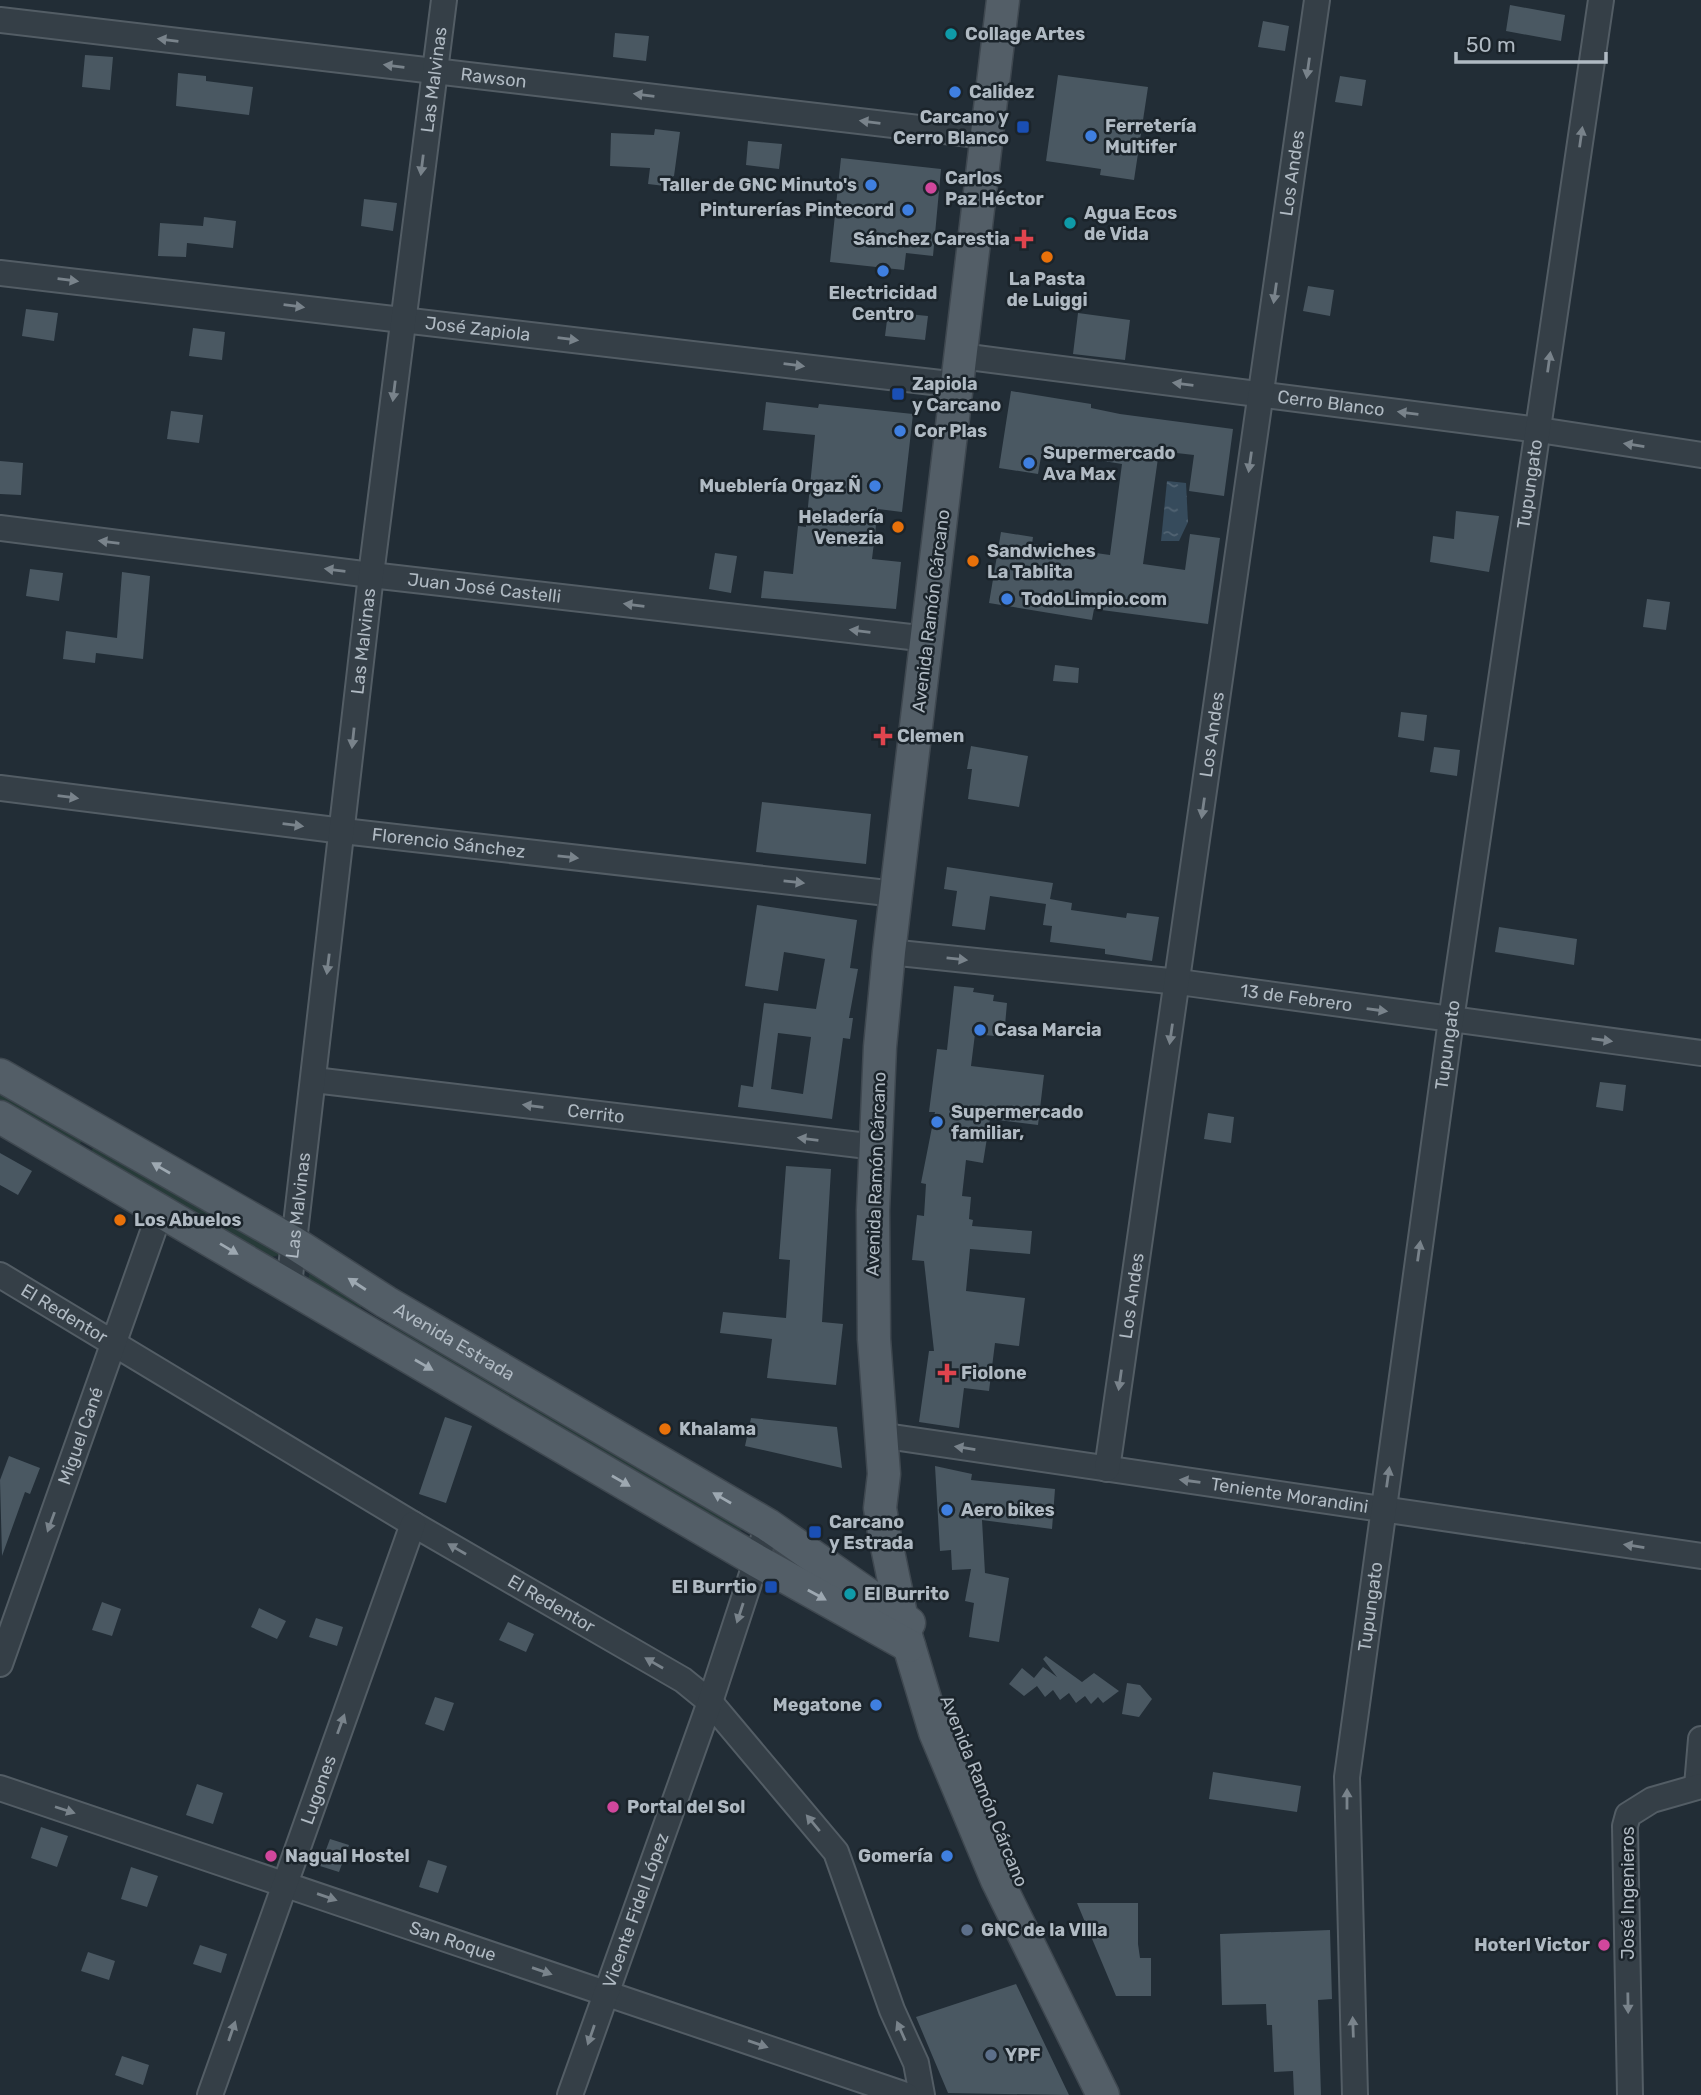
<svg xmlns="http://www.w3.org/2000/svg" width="1701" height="2095" font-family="Rubik,sans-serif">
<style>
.grass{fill:#273b39}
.water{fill:url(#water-ripples)}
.building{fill:#4a5862;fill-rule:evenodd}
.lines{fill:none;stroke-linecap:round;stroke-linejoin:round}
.minor-casing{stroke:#535d65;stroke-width:28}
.major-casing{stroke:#3f4850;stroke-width:35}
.minor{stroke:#353f47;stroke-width:24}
.major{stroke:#535e67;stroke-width:32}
.oneway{fill:#79838b}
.oneway2{fill:#9da8b1}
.culture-dot{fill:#0f9aa8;stroke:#1b242b;stroke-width:2.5}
.shop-dot{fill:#3f7fe0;stroke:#1b242b;stroke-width:2.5}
.transit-dot{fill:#1a4fb4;stroke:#1b242b;stroke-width:2.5}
.hotel-dot{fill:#d1479c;stroke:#1b242b;stroke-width:2.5}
.health-dot{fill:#e0444e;stroke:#1b242b;stroke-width:2.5}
.food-dot{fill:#e8710a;stroke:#1b242b;stroke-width:2.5}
.service-dot{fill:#5c6f8a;stroke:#1b242b;stroke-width:2.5}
.labels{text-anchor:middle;stroke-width:5;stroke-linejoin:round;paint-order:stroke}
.poi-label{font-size:18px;font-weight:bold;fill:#b0bac3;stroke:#1b242b;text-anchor:start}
.street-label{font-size:18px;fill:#b0bac3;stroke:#1b242b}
</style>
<defs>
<pattern id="water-ripples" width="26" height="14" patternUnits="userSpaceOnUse" patternTransform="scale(1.75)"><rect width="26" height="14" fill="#364b5c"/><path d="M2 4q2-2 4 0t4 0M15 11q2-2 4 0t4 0" fill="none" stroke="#516372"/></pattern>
</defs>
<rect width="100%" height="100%" fill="#222d36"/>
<!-- grass -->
<path class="grass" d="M0 1085 83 1138 79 1146 0 1106Z
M95 1145 281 1250 279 1255 269 1258 90 1153Z
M310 1272 362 1303 361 1308 308 1280Z
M391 1322 744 1528 738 1533 385 1327Z"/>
<!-- water -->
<path class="water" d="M1167 481 1186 483 1188 522 1179 541H1161Z"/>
<!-- building -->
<path class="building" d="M1510 5 1565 15 1561 41 1506 31Z
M1263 21 1289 26 1285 51 1258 47Z
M615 33 649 36 646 61 613 57Z
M85 55 113 57 110 90 82 87Z
M178 73 206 76V81L253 87 249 115 176 106Z
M1058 75 1148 87 1134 180 1100 175 1101 169 1046 161Z
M1340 76 1366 80 1362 106 1335 102Z
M655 129 680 132 674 176 666 179 665 186 648 184 650 168 610 166 611 133 654 135Z
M748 141 782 144 779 169 746 165Z
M841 158 941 169 933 256 906 253 904 270 830 262Z
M364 199 397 203 393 231 361 226Z
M204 217 236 221 233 248 187 243 186 257 158 256 160 223 203 226Z
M1308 286 1334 290 1330 316 1303 311Z
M26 309 58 313 54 341 22 336Z
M888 312 928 316 925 340 885 336Z
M1078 313 1130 320 1125 360 1073 354Z
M193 328 225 332 222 360 189 356Z
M1011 391 1091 404V408L1120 414 1233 429 1224 496 1189 491 1194 455 1159 451 1143 564 1185 570 1190 534 1220 538 1208 624 1094 609 1092 620 989 603 1001 532 1033 537 1032 544 1110 555 1122 464 1042 451 1038 474 999 468Z
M766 402 818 408 819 404 913 414 902 512 878 509 872 559 901 562 896 609 761 598 764 571 793 574 798 526 806 527 815 435 763 430Z
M171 411 203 415 199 443 167 439Z
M0 461 23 463 21 495 0 494Z
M1456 511 1499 516 1489 572 1430 562 1433 536 1454 539Z
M715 553 737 556 731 593 709 589Z
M30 569 63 573 59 601 26 596Z
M122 572 150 576 143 659 96 653 95 663 63 659 66 631 117 638Z
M1647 599 1670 602 1666 630 1643 627Z
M1055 665 1079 668 1078 683 1053 681Z
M1401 712 1427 715 1424 741 1398 737Z
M971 746 1028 756 1019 807 968 799 972 769H967Z
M1434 747 1460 750 1457 776 1430 772Z
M762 802 871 814 866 864 756 852Z
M947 867 1053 883 1050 899 1072 903 1071 910 1126 918 1127 913 1159 917 1152 961 1105 954V949L1050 942 1052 926 1043 925 1046 904 990 896 985 930 952 926 957 891 944 889Z
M757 905 857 920 850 968 858 969 849 1018H853L850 1039 843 1038 832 1119 738 1107 741 1085 753 1087 764 1003 816 1009 825 959 784 952 778 991 745 986ZM778 1033 811 1037 803 1094 771 1089Z
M1499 927 1577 939 1574 965 1495 952Z
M954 986 974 988 973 992 994 995 993 1001 1007 1003 1004 1037 975 1034 971 1066 1044 1075 1038 1125 990 1119 983 1163 966 1160 962 1196 971 1197 969 1219 973 1220 972 1226 1032 1231 1030 1254 970 1249 966 1291 1025 1298 1019 1346 995 1343 989 1391 964 1388 959 1428 919 1422 929 1351H934L924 1261 912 1260 917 1215 924 1216 926 1184 921 1183 935 1112H929L937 1049 947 1050Z
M1600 1082 1626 1085 1623 1111 1596 1107Z
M1208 1113 1234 1117 1231 1143 1204 1139Z
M0 1153 32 1171 18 1195 0 1185Z
M786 1166 831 1169 822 1322 843 1324 836 1385 767 1378 772 1339 720 1333 723 1312 786 1318 790 1260 779 1259Z
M445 1417 472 1426 446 1503 419 1494Z
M751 1418 837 1427 842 1468 745 1446Z
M9 1456 40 1468 30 1494 25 1492 2 1556 0 1480Z
M935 1466 972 1474 971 1480 1055 1489 1052 1529 982 1520 985 1573 1009 1578 999 1642 969 1637 974 1603 965 1601 971 1569 952 1570 951 1550 940 1551Z
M102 1602 121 1609 112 1636 92 1630Z
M259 1608 286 1621 277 1639 251 1627Z
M316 1618 343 1627 337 1646 309 1637Z
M508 1622 534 1634 526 1652 499 1640Z
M1046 1656 1082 1682 1094 1673 1119 1691 1103 1703 1098 1697 1091 1704 1085 1696 1076 1703 1069 1693 1060 1700 1053 1690 1045 1697 1037 1686 1024 1696 1009 1684 1022 1668 1034 1678 1043 1667 1057 1677 1043 1659Z
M1127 1683 1140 1685 1152 1699 1139 1717 1122 1714Z
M435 1697 454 1703 444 1731 425 1724Z
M1213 1772 1301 1786 1297 1812 1209 1799Z
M197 1784 223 1793 213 1824 186 1815Z
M41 1827 68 1836 57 1867 31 1858Z
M330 1839 349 1845 339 1872 320 1866Z
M428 1860 447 1866 438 1893 419 1887Z
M131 1867 158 1876 147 1907 121 1899Z
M1077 1903H1138V1944L1140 1958H1151V1996H1116Z
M1330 1930 1332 1999 1318 2000 1321 2095H1294L1293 2071 1274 2072 1272 2025H1267L1266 2004 1222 2005 1220 1934Z
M200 1945 227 1954 221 1973 193 1964Z
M88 1952 115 1961 109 1980 81 1971Z
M1016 1984 1069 2095 948 2093 916 2017Z
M122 2056 149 2065 143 2085 115 2075Z"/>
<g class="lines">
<!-- minor casing -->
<g class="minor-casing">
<g id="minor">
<path id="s1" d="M0 20 987 136"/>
<path id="s2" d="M0 273 958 385"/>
<path id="s3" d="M961 356 1539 430 1701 455"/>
<path id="s4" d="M0 528 371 575 928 639"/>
<path id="s5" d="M0 788 343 831 896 894"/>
<path id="s6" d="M889 952 1179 982 1701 1053"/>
<path id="s7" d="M314 1080 876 1147"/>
<path id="s8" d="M0 1275 413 1524 683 1680 710 1702 836 1852 892 2010 916 2063 922 2095"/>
<path id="s9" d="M289 1285 371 575 444 0"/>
<path id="s10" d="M879 1435 1701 1556"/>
<path id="s11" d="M1107 1469 1317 0"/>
<path id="s12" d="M0 1664 161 1209"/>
<path d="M1697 1786 1701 1739"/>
<path id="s13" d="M0 1788 906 2095"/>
<path id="s14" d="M210 2095 413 1524"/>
<path id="s15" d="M570 2095 710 1702 768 1525"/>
<path id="s16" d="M1355 2095 1347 1777 1451 1020 1601 0"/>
<path d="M1630 2095 1625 1826 1628 1815 1652 1800 1701 1786"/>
</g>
</g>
<!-- major casing -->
<g class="major-casing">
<g id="major">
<path d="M1003 0 889 952 880 1047 873 1210 874 1339 884 1474 880 1508 884 1532 904 1629 935 1732 997 1880 1103 2095"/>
<path id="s17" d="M0 1075 294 1243 386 1302 768 1525 909 1623"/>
<path d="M0 1117 757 1561 909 1646"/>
</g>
</g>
<!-- minor -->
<use href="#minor" class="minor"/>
<!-- major -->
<use href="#major" class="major"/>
</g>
<!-- one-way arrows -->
<defs><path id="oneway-solid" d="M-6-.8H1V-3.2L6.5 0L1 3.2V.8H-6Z" transform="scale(1.75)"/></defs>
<g class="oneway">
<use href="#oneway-solid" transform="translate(168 40) rotate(-173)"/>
<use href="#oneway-solid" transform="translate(394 66) rotate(-173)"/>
<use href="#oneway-solid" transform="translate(1308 68) rotate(98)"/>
<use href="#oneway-solid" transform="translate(644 95) rotate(-173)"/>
<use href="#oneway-solid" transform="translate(870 122) rotate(-173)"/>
<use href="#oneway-solid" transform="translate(1581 137) rotate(-82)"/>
<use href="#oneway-solid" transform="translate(422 165) rotate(97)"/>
<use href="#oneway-solid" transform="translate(68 280) rotate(7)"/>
<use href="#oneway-solid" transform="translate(1275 293) rotate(98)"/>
<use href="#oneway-solid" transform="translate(294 306) rotate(7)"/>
<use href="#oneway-solid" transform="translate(568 339) rotate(7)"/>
<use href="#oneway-solid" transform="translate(1549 362) rotate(-82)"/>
<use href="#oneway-solid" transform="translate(794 365) rotate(7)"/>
<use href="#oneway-solid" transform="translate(1183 384) rotate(-173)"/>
<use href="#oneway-solid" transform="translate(394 391) rotate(97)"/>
<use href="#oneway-solid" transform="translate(1408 413) rotate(-173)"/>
<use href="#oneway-solid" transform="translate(1634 445) rotate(-171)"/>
<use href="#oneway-solid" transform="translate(1250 462) rotate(98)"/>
<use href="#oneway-solid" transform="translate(109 542) rotate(-173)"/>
<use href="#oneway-solid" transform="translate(335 570) rotate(-173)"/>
<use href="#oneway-solid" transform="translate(634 605) rotate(-173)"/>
<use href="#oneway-solid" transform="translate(860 631) rotate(-173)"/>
<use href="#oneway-solid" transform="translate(353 738) rotate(96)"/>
<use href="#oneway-solid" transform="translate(68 797) rotate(7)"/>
<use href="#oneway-solid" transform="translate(1203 808) rotate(98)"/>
<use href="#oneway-solid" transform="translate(293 825) rotate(7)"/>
<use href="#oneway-solid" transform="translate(568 857) rotate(6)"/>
<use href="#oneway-solid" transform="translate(794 882) rotate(6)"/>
<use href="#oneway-solid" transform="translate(957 959) rotate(6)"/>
<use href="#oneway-solid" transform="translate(328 964) rotate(97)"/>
<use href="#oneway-solid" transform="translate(1377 1010) rotate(8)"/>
<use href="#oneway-solid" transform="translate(1171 1034) rotate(98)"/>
<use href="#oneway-solid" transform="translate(1602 1040) rotate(8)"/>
<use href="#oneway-solid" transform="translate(533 1106) rotate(-173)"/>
<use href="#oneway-solid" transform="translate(808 1139) rotate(-173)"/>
<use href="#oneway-solid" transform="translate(1419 1251) rotate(-82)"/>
<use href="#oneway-solid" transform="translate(1120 1380) rotate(98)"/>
<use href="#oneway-solid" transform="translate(965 1448) rotate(-171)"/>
<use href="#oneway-solid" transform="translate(1388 1477) rotate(-82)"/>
<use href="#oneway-solid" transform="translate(1190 1481) rotate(-172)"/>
<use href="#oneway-solid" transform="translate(51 1522) rotate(110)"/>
<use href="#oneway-solid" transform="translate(1634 1546) rotate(-171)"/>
<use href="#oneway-solid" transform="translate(457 1549) rotate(-150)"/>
<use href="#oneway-solid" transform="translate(740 1613) rotate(108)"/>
<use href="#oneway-solid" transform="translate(654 1663) rotate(-150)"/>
<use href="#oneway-solid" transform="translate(341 1724) rotate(-70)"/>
<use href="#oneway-solid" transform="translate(1347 1799) rotate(-90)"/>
<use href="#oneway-solid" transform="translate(65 1810) rotate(18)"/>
<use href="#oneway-solid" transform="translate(813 1823) rotate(-130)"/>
<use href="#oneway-solid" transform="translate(327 1897) rotate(19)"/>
<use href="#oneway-solid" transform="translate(542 1971) rotate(19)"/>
<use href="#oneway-solid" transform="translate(1628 2003) rotate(89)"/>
<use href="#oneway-solid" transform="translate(1353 2027) rotate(-92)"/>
<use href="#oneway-solid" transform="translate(232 2031) rotate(-71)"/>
<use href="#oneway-solid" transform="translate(901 2031) rotate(-114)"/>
<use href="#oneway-solid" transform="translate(591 2035) rotate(109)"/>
<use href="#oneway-solid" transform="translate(758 2044) rotate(19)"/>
</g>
<g class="oneway2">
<use href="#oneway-solid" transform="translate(161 1168) rotate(-150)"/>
<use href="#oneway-solid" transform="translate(229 1249) rotate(31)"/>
<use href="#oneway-solid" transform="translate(357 1284) rotate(-147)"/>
<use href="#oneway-solid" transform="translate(424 1365) rotate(30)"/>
<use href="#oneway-solid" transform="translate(621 1481) rotate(30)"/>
<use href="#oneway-solid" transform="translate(722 1498) rotate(-150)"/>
<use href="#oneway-solid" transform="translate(817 1595) rotate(29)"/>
</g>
<!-- markers -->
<g class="culture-dot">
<circle cx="951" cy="34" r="7"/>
<circle cx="1070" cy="223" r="7"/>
<circle cx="850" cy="1594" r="7"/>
</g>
<g class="shop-dot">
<circle cx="955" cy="92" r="7"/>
<circle cx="1091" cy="136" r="7"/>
<circle cx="871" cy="185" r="7"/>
<circle cx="908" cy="210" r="7"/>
<circle cx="883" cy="271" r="7"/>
<circle cx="900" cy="431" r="7"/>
<circle cx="1029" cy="463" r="7"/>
<circle cx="875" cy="486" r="7"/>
<circle cx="1007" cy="599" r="7"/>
<circle cx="980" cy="1030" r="7"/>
<circle cx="937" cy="1122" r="7"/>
<circle cx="947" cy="1510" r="7"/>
<circle cx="876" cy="1705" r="7"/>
<circle cx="947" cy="1856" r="7"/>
</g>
<g class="transit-dot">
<rect x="1016" y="120" width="14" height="14" rx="3.5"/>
<rect x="891" y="387" width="14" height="14" rx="3.5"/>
<rect x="808" y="1525" width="14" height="14" rx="3.5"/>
<rect x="764" y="1580" width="14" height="14" rx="3.5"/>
</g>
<g class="hotel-dot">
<circle cx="931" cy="188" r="7"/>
<circle cx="613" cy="1807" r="7"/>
<circle cx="271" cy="1856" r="7"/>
<circle cx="1604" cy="1945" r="7"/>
</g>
<g class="health-dot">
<path d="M1020.5 228.5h7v7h7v7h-7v7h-7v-7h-7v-7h7z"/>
<path d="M879.5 725.5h7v7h7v7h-7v7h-7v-7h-7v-7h7z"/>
<path d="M943.5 1362.5h7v7h7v7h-7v7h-7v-7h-7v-7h7z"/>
</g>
<g class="food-dot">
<circle cx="1047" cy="257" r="7"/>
<circle cx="898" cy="527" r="7"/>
<circle cx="973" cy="561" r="7"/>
<circle cx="120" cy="1220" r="7"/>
<circle cx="665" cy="1429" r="7"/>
</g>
<g class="service-dot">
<circle cx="967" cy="1930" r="7"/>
<circle cx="991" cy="2055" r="7"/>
</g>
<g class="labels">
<!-- poi labels -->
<g class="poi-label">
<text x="965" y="40">Collage Artes</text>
<text x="969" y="98">Calidez</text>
<text x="1009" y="123" text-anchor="end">Carcano y<tspan x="1009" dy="21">Cerro Blanco</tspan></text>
<text x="1105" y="132">Ferretería<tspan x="1105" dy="21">Multifer</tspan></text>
<text x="945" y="184">Carlos<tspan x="945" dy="21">Paz Héctor</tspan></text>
<text x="857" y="191" text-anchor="end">Taller de GNC Minuto's</text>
<text x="894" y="216" text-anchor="end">Pinturerías Pintecord</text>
<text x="1084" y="219">Agua Ecos<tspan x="1084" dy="21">de Vida</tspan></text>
<text x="1010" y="245" text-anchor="end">Sánchez Carestia</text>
<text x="1047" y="285" text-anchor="middle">La Pasta<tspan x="1047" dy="21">de Luiggi</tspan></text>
<text x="883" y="299" text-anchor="middle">Electricidad<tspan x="883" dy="21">Centro</tspan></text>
<text x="912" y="390">Zapiola<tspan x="912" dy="21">y Carcano</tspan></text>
<text x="914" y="437">Cor Plas</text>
<text x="1043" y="459">Supermercado<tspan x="1043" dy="21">Ava Max</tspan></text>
<text x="861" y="492" text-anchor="end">Mueblería Orgaz Ñ</text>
<text x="884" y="523" text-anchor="end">Heladería<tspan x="884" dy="21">Venezia</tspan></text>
<text x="987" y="557">Sandwiches<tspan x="987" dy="21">La Tablita</tspan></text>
<text x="1021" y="605">TodoLimpio.com</text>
<text x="897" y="742">Clemen</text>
<text x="994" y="1036">Casa Marcia</text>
<text x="951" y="1118">Supermercado<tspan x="951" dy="21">familiar,</tspan></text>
<text x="134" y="1226">Los Abuelos</text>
<text x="961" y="1379">Fiolone</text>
<text x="679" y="1435">Khalama</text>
<text x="961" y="1516">Aero bikes</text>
<text x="829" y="1528">Carcano<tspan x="829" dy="21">y Estrada</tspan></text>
<text x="757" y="1593" text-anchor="end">El Burrtio</text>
<text x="864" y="1600">El Burrito</text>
<text x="862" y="1711" text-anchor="end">Megatone</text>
<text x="627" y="1813">Portal del Sol</text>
<text x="285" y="1862">Nagual Hostel</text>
<text x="933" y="1862" text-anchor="end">Gomería</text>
<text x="981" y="1936">GNC de la VIlla</text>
<text x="1590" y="1951" text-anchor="end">Hoterl Victor</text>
<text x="1005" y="2061">YPF</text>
</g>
<!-- street labels -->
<g class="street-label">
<text dy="6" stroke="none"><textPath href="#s1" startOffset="497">Rawson</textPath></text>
<text dy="6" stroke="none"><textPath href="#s9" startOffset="1214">Las Malvinas</textPath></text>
<text dy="6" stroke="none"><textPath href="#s11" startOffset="1309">Los Andes</textPath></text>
<text dy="6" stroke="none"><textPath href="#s2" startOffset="481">José Zapiola</textPath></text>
<text dy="6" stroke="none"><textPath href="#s3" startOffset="373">Cerro Blanco</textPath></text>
<text dy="6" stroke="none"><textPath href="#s16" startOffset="1624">Tupungato</textPath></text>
<text dy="6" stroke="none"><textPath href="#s4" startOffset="488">Juan José Castelli</textPath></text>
<text transform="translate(931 611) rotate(-83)" y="6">Avenida Ramón Cárcano</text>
<text dy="6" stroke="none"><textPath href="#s9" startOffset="648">Las Malvinas</textPath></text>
<text dy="6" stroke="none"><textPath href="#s11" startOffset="742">Los Andes</textPath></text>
<text dy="6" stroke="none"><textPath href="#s5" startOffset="452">Florencio Sánchez</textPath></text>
<text dy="6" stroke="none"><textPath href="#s6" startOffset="410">13 de Febrero</textPath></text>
<text dy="6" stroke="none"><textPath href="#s16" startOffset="1057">Tupungato</textPath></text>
<text dy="6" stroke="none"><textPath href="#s7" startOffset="284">Cerrito</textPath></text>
<text transform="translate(876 1174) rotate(-88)" y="6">Avenida Ramón Cárcano</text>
<text dy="6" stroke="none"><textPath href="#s9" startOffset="80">Las Malvinas</textPath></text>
<text dy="6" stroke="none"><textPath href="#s11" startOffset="175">Los Andes</textPath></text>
<text dy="6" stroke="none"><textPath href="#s8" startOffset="75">El Redentor</textPath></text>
<text dy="6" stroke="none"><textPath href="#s17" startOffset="527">Avenida Estrada</textPath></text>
<text dy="6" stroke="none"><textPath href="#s12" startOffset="242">Miguel Cané</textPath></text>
<text dy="6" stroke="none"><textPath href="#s10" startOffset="415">Teniente Morandini</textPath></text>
<text dy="6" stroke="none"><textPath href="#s8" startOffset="642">El Redentor</textPath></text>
<text dy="6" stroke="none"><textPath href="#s16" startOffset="490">Tupungato</textPath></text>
<text dy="6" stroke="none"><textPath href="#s14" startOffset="324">Lugones</textPath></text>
<text transform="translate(984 1791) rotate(68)" y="6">Avenida Ramón Cárcano</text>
<text transform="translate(1628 1893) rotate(-90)" y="6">José Ingenieros</text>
<text dy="6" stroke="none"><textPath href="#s15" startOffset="196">Vicente Fidel López</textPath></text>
<text dy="6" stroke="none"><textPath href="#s13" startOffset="478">San Roque</textPath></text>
</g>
</g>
<!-- scale -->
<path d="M1456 52v10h150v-10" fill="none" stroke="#b0bac3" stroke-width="3.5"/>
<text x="1466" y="52" font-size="21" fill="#b0bac3" stroke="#1b242b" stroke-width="5" paint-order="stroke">50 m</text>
</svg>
